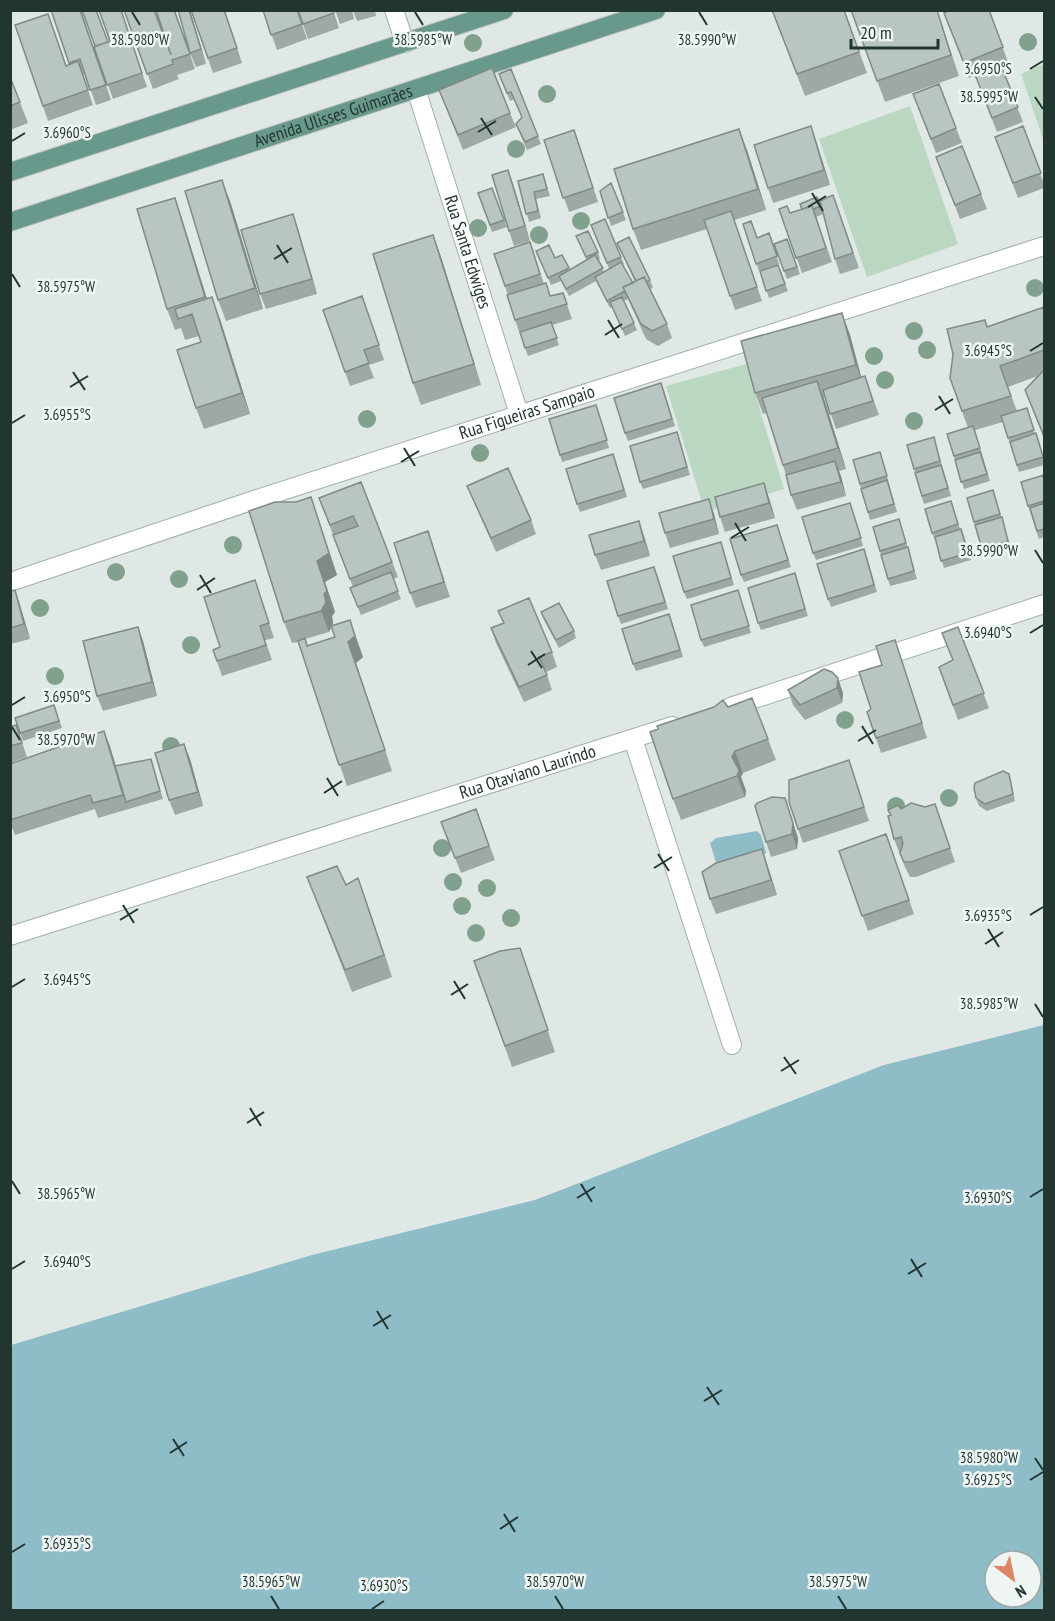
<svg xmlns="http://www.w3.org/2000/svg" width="1055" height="1621" font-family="'PT Sans Narrow',sans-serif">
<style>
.green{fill:#bad7c2}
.water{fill:#8ebdc7;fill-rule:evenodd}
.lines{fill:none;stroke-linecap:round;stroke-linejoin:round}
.street-casing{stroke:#a3afab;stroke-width:20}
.primary-casing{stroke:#bdc3c1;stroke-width:20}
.street{stroke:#fff;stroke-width:18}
.primary{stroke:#69988c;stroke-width:18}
.tree{fill:#80a18e}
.wall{fill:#9ea9a5;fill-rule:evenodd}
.shaded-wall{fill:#818a86}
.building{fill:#b8c5c0;stroke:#818a86;stroke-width:1.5}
.ticks{fill:none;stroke:#223631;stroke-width:2}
.labels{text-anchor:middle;stroke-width:5;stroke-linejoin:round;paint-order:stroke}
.street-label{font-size:18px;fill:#223631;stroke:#eff5f2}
.ticks-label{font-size:15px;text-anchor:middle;fill:#223631;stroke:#eff5f2;stroke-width:5;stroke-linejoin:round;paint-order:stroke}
</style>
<rect width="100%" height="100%" fill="#dfe8e4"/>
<!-- green -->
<path class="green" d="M1044 64V142L1021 74Z
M910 106 958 244 867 277 819 139Z
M746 364 784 489 705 512 666 386Z"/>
<!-- water -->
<path class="water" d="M757 831 761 835 766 852 763 856 718 869 710 843 716 838Z
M1044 1025V1610H11V1345L312 1255 535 1200 884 1065ZM995 1561H1031V1597H995Z"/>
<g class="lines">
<!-- street casing -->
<g class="street-casing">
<g id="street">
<path d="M394 10 405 43"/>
<path id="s1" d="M416 89 519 414"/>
<path id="s2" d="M10 582 254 500 1044 246"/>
<path d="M730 707 1044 604"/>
<path d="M633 739 732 1045"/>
<path id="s3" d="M10 936 672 726"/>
</g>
</g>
<!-- primary casing -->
<g class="primary-casing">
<g id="primary">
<path d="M10 172 504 10"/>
<path id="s4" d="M10 222 656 10"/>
</g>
</g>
<!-- street -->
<use href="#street" class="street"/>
<!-- primary -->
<use href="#primary" class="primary"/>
</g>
<!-- trees -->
<g class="tree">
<circle cx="1028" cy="42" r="9"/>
<circle cx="473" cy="43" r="9"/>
<circle cx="547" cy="94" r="9"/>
<circle cx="516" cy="149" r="9"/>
<circle cx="581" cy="221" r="9"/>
<circle cx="478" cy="228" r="9"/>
<circle cx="539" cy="235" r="9"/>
<circle cx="1035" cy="288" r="9"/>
<circle cx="914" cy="331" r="9"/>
<circle cx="927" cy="350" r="9"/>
<circle cx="874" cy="356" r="9"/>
<circle cx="885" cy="380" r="9"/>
<circle cx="367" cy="419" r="9"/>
<circle cx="914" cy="421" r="9"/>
<circle cx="480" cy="453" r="9"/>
<circle cx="233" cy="545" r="9"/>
<circle cx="116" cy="572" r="9"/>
<circle cx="179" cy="579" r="9"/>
<circle cx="40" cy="608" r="9"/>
<circle cx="191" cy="645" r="9"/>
<circle cx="55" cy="676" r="9"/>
<circle cx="845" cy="720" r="9"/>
<circle cx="171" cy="746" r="9"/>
<circle cx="949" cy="798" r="9"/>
<circle cx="896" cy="806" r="9"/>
<circle cx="442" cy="848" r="9"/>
<circle cx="453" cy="882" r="9"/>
<circle cx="487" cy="888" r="9"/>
<circle cx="462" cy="906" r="9"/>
<circle cx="511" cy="918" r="9"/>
<circle cx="476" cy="933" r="9"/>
</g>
<!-- wall -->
<path class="wall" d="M51 10H81L111 100 96 105 85 74 83 75 93 105 48 121 15 25 66 66 69 64Z
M121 10 147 87 113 99 94 47 110 41Z
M124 10 171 55 175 10 195 69 177 75 179 79 153 89Z
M190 10 206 64 196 67 190 53Z
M191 10H225L242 63 213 73Z
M263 10H297L307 39 277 50Z
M298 10H333L339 28 308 39Z
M335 10H352L354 19 340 24Z
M353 10H375L376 16 357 21Z
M772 10H844L867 73 805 96Z
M851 10H937L959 76 885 102Z
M989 10 1008 62 1001 65 1023 122 997 132 975 75 969 78 944 13Z
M511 69 541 144 527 150 516 124 522 117 514 99 510 101 499 74Z
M10 77 28 123 10 130Z
M439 90 510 113 516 127 463 150Z
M913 94 956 128 962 143 936 153Z
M1023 126 1044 184V188L1018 198 995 137Z
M544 140 579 144 598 202 569 212Z
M816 141 830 185 773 203 768 188Z
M747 150 766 210 734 220 762 301 735 310 707 229 641 250 633 229Z
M936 157 981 194 987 209 960 219Z
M543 174 550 196 536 199 541 218 529 222 518 181Z
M611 183 626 220 611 226 600 191Z
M513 184 530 241 514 246 509 231Z
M492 188 507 227 492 232 478 193Z
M833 195 859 268 840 274 835 259 823 214 816 217 832 262 802 273 779 209 790 213 802 209 817 197 821 208Z
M175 198 182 219 207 299 220 319 250 414 204 429 196 408 201 342 199 336 185 340 181 328 175 330 167 309Z
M230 201 263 309 226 321 218 300Z
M743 224 757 238 769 233 779 264 759 271Z
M298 229 317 294 266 309 260 294Z
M594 233 621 257 624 264 623 265 633 283 635 282 617 243 650 280 653 288 650 289 667 324 672 338 658 346 646 339 628 299 624 301 637 330 625 336 612 307 610 308 596 281 569 296 561 281 551 285 536 251 555 258 562 255 569 270 587 260 576 236 598 252 600 259 598 260 604 272 609 268Z
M433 235 441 257 481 385 421 405 413 383Z
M787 239 800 274 787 279 774 244Z
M530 242 544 284 551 296 563 293 572 319 552 325 559 345 528 356 515 320 508 295 494 254Z
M778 265 788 291 769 298 760 271Z
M362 296 384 360 369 365 374 378 350 386 323 310Z
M1044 307V439L1033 411 1025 390 1038 376 1008 387 1017 411 1027 408 1035 434 1036 433 1039 441 1044 459V465L1019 472 1003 422 975 430 990 481 964 489 947 434 968 428 950 378 987 327Z
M842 313 850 335 861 378 865 376 879 415 836 429 825 397 824 398 846 469 839 471 846 496 797 510 791 495 786 475 767 413 763 414 755 393Z
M664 391 675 426 628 441 625 433Z
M598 412 609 448 562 462 560 455Z
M679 439 690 475 643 489 640 482Z
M907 445H936L951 496 924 504Z
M880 452 897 512 870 520 853 460Z
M613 454 627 497 580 512 577 504Z
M1044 475V537L1039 539 1028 506Z
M361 482 398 577 393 579 401 599 361 615 350 588 353 587 319 498Z
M467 486 531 520 536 534 496 552 473 500Z
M993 490 1011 548 984 556 967 498Z
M311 497 337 575 325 582 335 612 332 616 333 623 332 626 363 657 356 663 392 771 347 786 298 642 292 643 284 622 296 502ZM331 627 335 637 308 646 305 639 329 632Z
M769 498 775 518 725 532 720 517Z
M709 499 714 514 719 534 670 548 665 533Z
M951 501 960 529H961L964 536 971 560 944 568 935 540 932 533Z
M852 510 863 546 816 560 813 553Z
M899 519 917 579 890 586 873 527Z
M777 525 791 567 744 582 741 575Z
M428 531 450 597 416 608 410 593Z
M644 536 650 556 601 570 595 555Z
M721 542 734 585 687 599 684 592Z
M867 557 877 592 831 607 828 599Z
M657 574 668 609 621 624 618 616Z
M255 580 274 638 265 640 272 660 222 676 213 650 220 647Z
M797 581 808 616 761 630 758 623Z
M15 590 20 605 30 639 10 644V591Z
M738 590 751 633 704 647 701 640Z
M498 611 552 652 557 667 546 672 552 690 524 702 496 643 491 628 503 623Z
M541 612 574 631 576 638 559 648 544 620Z
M672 622 683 657 636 671 633 664Z
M138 627 143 641 157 696 103 711 97 696Z
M958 627 989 708 958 720 939 667 953 660Z
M900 655 927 738 881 753 867 712 871 709 882 665Z
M824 669 843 693 842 703 805 720 793 705 788 690Z
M54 705 62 728 23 741 15 718Z
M728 707 768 739 776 760 743 773 741 777 746 791 745 797 681 820 673 799Z
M16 725 27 757 10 763V727Z
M104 731 116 766 151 759 163 799 98 818 95 809 15 835 10 822V764Z
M184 744 190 759 203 806 175 815 169 800Z
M1009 774 1011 781 1015 801 987 811 979 806 976 798Z
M854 775 869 821 803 843 798 829Z
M785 798 798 838 797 849 771 857 766 842Z
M935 804 955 862 916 877H910L905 867 894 839 890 815 888 810 925 807Z
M476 809 495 860 461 873 441 822Z
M886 834 914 914 868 931 839 851Z
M767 864 777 895 716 914 710 899Z
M307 877 346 885 358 878 392 977 352 992Z
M474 961 527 969 555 1052 512 1067Z"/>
<!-- shaded-wall -->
<path class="shaded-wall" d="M189 10H190L206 64 201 49Z
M811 126 816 141 830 185 824 170Z
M739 129 747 150 766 210 758 189Z
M508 170 513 184 530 241 525 226Z
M222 180 230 201 263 309 255 288Z
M175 198 182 219 213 318 205 297Z
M293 214 298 229 317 294 312 279Z
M433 235 441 257 481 385 474 364Z
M212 297 220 319 250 414 242 393Z
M842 313 850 335 864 387 856 365Z
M817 381 825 402 846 469 838 448Z
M835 461 841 476 846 496 841 482Z
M764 483 769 498 775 518 769 503Z
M311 497 337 575 325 582 335 612 332 616 333 623 329 632 321 611 317 561Z
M709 499 714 514 719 534 714 519Z
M639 521 644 536 650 556 644 541Z
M15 590 20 605 30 639 24 624Z
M350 620 363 657 356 663 392 771 348 642Z
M138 627 143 641 157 696 152 682Z
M838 678 843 693 842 703 837 688Z
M104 731 110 746 126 802 123 795Z
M184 744 190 759 203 806 198 792Z
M735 751 743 773 741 777 746 791 745 797 737 776 732 757Z
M785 798 798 838 797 849 792 834Z
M762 849 767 864 777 895 771 880Z
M358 878 366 900 392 977 384 955Z"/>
<!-- building -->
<path class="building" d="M51 10H80L106 85 90 90 80 59 69 63Z
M82 10H96L108 42 95 46Z
M99 10H121L142 73 107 85 94 47 110 41Z
M124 10H154L171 55 156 10H174L190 54 172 60 173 64 147 74Z
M178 10H189L201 49 190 53Z
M191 10H224L237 48 208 58Z
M263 10H297L302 24 271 35Z
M298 10H333L334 13 303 24Z
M772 10H844L859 52 797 74Z
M851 10H937L951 55 877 81Z
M950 10H989L1003 47 964 63 944 13Z
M48 14 66 66 78 61 88 90 43 106 15 25Z
M999 61 1018 107 992 118 974 72Z
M492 68 510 113 458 135 439 90Z
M511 69 538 136 525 142 516 124 522 117 511 92 507 93 499 74Z
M10 77 20 102 10 106Z
M939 84 956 128 931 139 913 94Z
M811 126 824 170 768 188 754 145Z
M1023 126 1041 173 1013 183 995 137Z
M739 129 758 189 633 229 614 169Z
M574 130 593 188 563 198 544 140Z
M962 146 981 194 955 205 936 157Z
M508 170 525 226 509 231 492 175Z
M543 174 547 189 534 192 538 211 526 214 518 181Z
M222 180 255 288 218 300 185 191Z
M611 183 623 212 608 218 600 191Z
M492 188 504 220 490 225 478 193Z
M833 195 853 253 835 259 820 201Z
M817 197 821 206 813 209 812 206 802 209 800 204Z
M175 198 205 297 167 309 137 209Z
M787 206 790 213 812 206 826 248 796 258 779 209Z
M731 211 757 287 730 296 704 220Z
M293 214 312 279 260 294 241 230Z
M605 219 621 257 607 263 591 225Z
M751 221 757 238 769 233 777 256 756 264 743 224Z
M588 231 598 252 586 257 576 236Z
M433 235 474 364 413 383 373 254Z
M629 237 650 280 647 282 644 277 636 281 617 243Z
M787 239 797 267 784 271 774 244Z
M530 242 540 274 505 286 494 254Z
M549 245 555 258 562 255 569 268 548 278 536 251Z
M595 255 603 268 566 289 559 276Z
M621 262 633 283 623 287 625 291 607 301 595 277Z
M778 265 785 284 766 291 760 271Z
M644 277 667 324 652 331 641 324 623 287Z
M546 283 550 296 563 293 567 304 515 320 507 295Z
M362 296 379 345 364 350 369 363 345 372 323 310Z
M212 297 242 393 196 408 177 350 201 342 192 314 178 319 175 309Z
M622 297 634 323 622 329 610 302Z
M1044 307V350L1000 366 1011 396 962 411 950 378 953 354 947 329 985 320 987 327Z
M842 313 856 365 755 393 741 341Z
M551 322 557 338 525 348 520 332Z
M1044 370V436L1025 390Z
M865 376 873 401 830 414 823 390Z
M817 381 838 448 783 465 762 398Z
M661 383 672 419 625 433 614 398Z
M596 405 607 440 560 455 549 419Z
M1027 408 1034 430 1008 438 1001 416Z
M973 426 980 448 954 456 947 434Z
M677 432 687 467 640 482 630 446Z
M1036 433 1043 457 1017 465 1010 442Z
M934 437 940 461 914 469 907 445Z
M880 452 887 476 860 484 853 460Z
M980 452 987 474 961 482 955 460Z
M613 454 624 490 577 504 566 469Z
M835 461 841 482 791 495 786 475Z
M941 465 948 488 922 496 915 473Z
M508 468 531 520 491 538 467 486Z
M1044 475V501L1028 506 1021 482Z
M887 480 894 504 868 512 861 489Z
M361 482 392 562 350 579 333 535 358 526 353 516 330 525 319 498Z
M764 483 769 503 720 517 715 497Z
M993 490 1000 514 974 522 967 498Z
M311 497 329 553 317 561 327 591 324 594 326 602 321 611 284 622 249 511 275 502H296Z
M709 499 714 519 665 533 659 513Z
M951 501 958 524 932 533 925 509Z
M850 503 861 538 813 553 802 517Z
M1044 503V529L1037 531 1030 508Z
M1002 517 1008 541 982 549 975 525Z
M899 519 906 543 880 551 873 527Z
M639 521 644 541 595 555 589 535Z
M777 525 788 560 741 575 730 539Z
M961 529 968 553 941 561 935 537Z
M428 531 444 582 410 593 394 543Z
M721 542 731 578 684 592 673 556Z
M908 547 914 571 888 579 881 555Z
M864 549 874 585 828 599 817 564Z
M654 567 665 602 618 616 607 581Z
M391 572 398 591 358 607 350 588Z
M795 573 805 609 758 623 748 588Z
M255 580 269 623 260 626 266 645 217 661 213 650 220 647 204 597Z
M15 590 24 624 10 628V591Z
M738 590 749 626 701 640 691 605Z
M529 598 552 652 539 657 547 675 519 687 491 628 504 623 498 611Z
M559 603 574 631 556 640 541 612Z
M669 614 680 650 633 664 622 629Z
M350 620 355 636 348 642 385 750 339 765 298 641 305 638 307 646 335 637 331 626Z
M138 627 152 682 97 696 83 641Z
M958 627 984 693 953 705 939 667 953 660 942 633Z
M895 640 922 723 876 738 867 712 871 709 859 672 882 665 876 646Z
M824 669 832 672 838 678 837 688 800 705 788 690Z
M752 698 768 739 735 751 732 757 739 770 737 776 673 799 650 732 658 729 657 726 714 707 723 700 728 707Z
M54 705 59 721 20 733 15 718Z
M16 725 22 743 10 746V727Z
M104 731 123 795 93 803 90 795 10 820V764Z
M184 744 198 792 169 800 155 753Z
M151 759 160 791 126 802 115 766Z
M849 760 864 807 798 829 789 802V780Z
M1003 771 1009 774 1013 794 985 804 976 798 974 788 975 783Z
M772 797 785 798 793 823 792 834 766 842 755 806 757 803Z
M911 803 925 807 935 804 950 848 911 862H904L900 853 903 843 901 837 894 839 888 816 891 815 888 810 898 805 901 809Z
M476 809 489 846 455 858 441 822Z
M886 834 909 900 862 916 839 851Z
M762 849 771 880 710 899 702 872 716 863Z
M337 866 346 885 358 878 384 955 345 970 307 877Z
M520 948 548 1030 505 1046 474 961 500 951Z"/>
<!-- ticks -->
<path class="ticks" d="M132 12 140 25M415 12 423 25M699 12 707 25M1030 69 1043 61M1035 97 1043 109M481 118 492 135M478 132 496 121M12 141 25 133M812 193 823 211M808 207 826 196M277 245 288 263M274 259 292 248M12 274 20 287M608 320 619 338M605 335 622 324M1030 351 1043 343M73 372 85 390M70 387 88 376M939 396 950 414M935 410 953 399M12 423 25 415M404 448 415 466M401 462 419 451M735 523 746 541M731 538 749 527M1035 550 1043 563M200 575 211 593M197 590 215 578M1030 633 1043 625M531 651 542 668M528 665 545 654M12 705 25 697M862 726 873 744M12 727 20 740M858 741 876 730M327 778 338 796M324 793 342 781M658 854 669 871M654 868 672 857M123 905 134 923M1030 915 1043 907M120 920 138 909M988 929 999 947M985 944 1003 932M454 981 465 999M12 987 25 979M451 995 468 984M1035 1004 1043 1017M784 1057 796 1074M781 1071 799 1060M250 1108 261 1126M247 1123 264 1112M12 1181 20 1194M581 1184 592 1202M1030 1197 1043 1189M577 1198 595 1187M911 1259 922 1277M12 1269 25 1261M908 1274 926 1263M377 1311 388 1329M373 1326 391 1315M707 1387 719 1405M704 1401 722 1390M173 1439 184 1456M170 1453 187 1442M1035 1458 1043 1470M1030 1480 1043 1472M504 1514 515 1532M500 1529 518 1517M12 1552 25 1544M271 1596 279 1609M555 1596 563 1609M838 1596 846 1609M372 1609 384 1601"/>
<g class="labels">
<!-- street labels -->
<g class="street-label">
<text dy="6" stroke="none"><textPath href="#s4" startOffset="340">Avenida Ulisses Guimarães</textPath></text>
<text dy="6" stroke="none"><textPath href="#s1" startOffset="171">Rua Santa Edwiges</textPath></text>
<text dy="6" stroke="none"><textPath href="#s2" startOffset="544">Rua Figueiras Sampaio</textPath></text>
<text dy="6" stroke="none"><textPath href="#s3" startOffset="543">Rua Otaviano Laurindo</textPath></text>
</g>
</g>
<g class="ticks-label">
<text x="140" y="45">38.5980°W</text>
<text x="423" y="45">38.5985°W</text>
<text x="707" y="45">38.5990°W</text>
<text x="988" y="74">3.6950°S</text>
<text x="989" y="102">38.5995°W</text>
<text x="67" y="138">3.6960°S</text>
<text x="66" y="292">38.5975°W</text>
<text x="988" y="356">3.6945°S</text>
<text x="67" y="420">3.6955°S</text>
<text x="989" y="556">38.5990°W</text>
<text x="988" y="638">3.6940°S</text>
<text x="67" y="702">3.6950°S</text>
<text x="66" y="745">38.5970°W</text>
<text x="988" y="921">3.6935°S</text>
<text x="67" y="985">3.6945°S</text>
<text x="989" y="1009">38.5985°W</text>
<text x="66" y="1199">38.5965°W</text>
<text x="988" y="1203">3.6930°S</text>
<text x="67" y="1267">3.6940°S</text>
<text x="989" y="1463">38.5980°W</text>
<text x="988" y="1485">3.6925°S</text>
<text x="67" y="1549">3.6935°S</text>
<text x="271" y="1587">38.5965°W</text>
<text x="555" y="1587">38.5970°W</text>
<text x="838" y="1587">38.5975°W</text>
<text x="384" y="1591">3.6930°S</text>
</g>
<!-- border -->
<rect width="1055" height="1621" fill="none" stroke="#223631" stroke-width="24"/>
<!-- north arrow -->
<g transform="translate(1013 1579) rotate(148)"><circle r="28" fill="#eff5f2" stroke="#9da9a5" stroke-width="1.5"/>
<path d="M0-4.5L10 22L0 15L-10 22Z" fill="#df8566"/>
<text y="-9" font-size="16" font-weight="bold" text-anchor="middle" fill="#223631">N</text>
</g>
<!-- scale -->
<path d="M851 39v9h87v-9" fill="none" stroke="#223631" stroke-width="3"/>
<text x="860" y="39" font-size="18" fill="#223631" stroke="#eff5f2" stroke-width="4.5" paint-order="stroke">20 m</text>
</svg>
